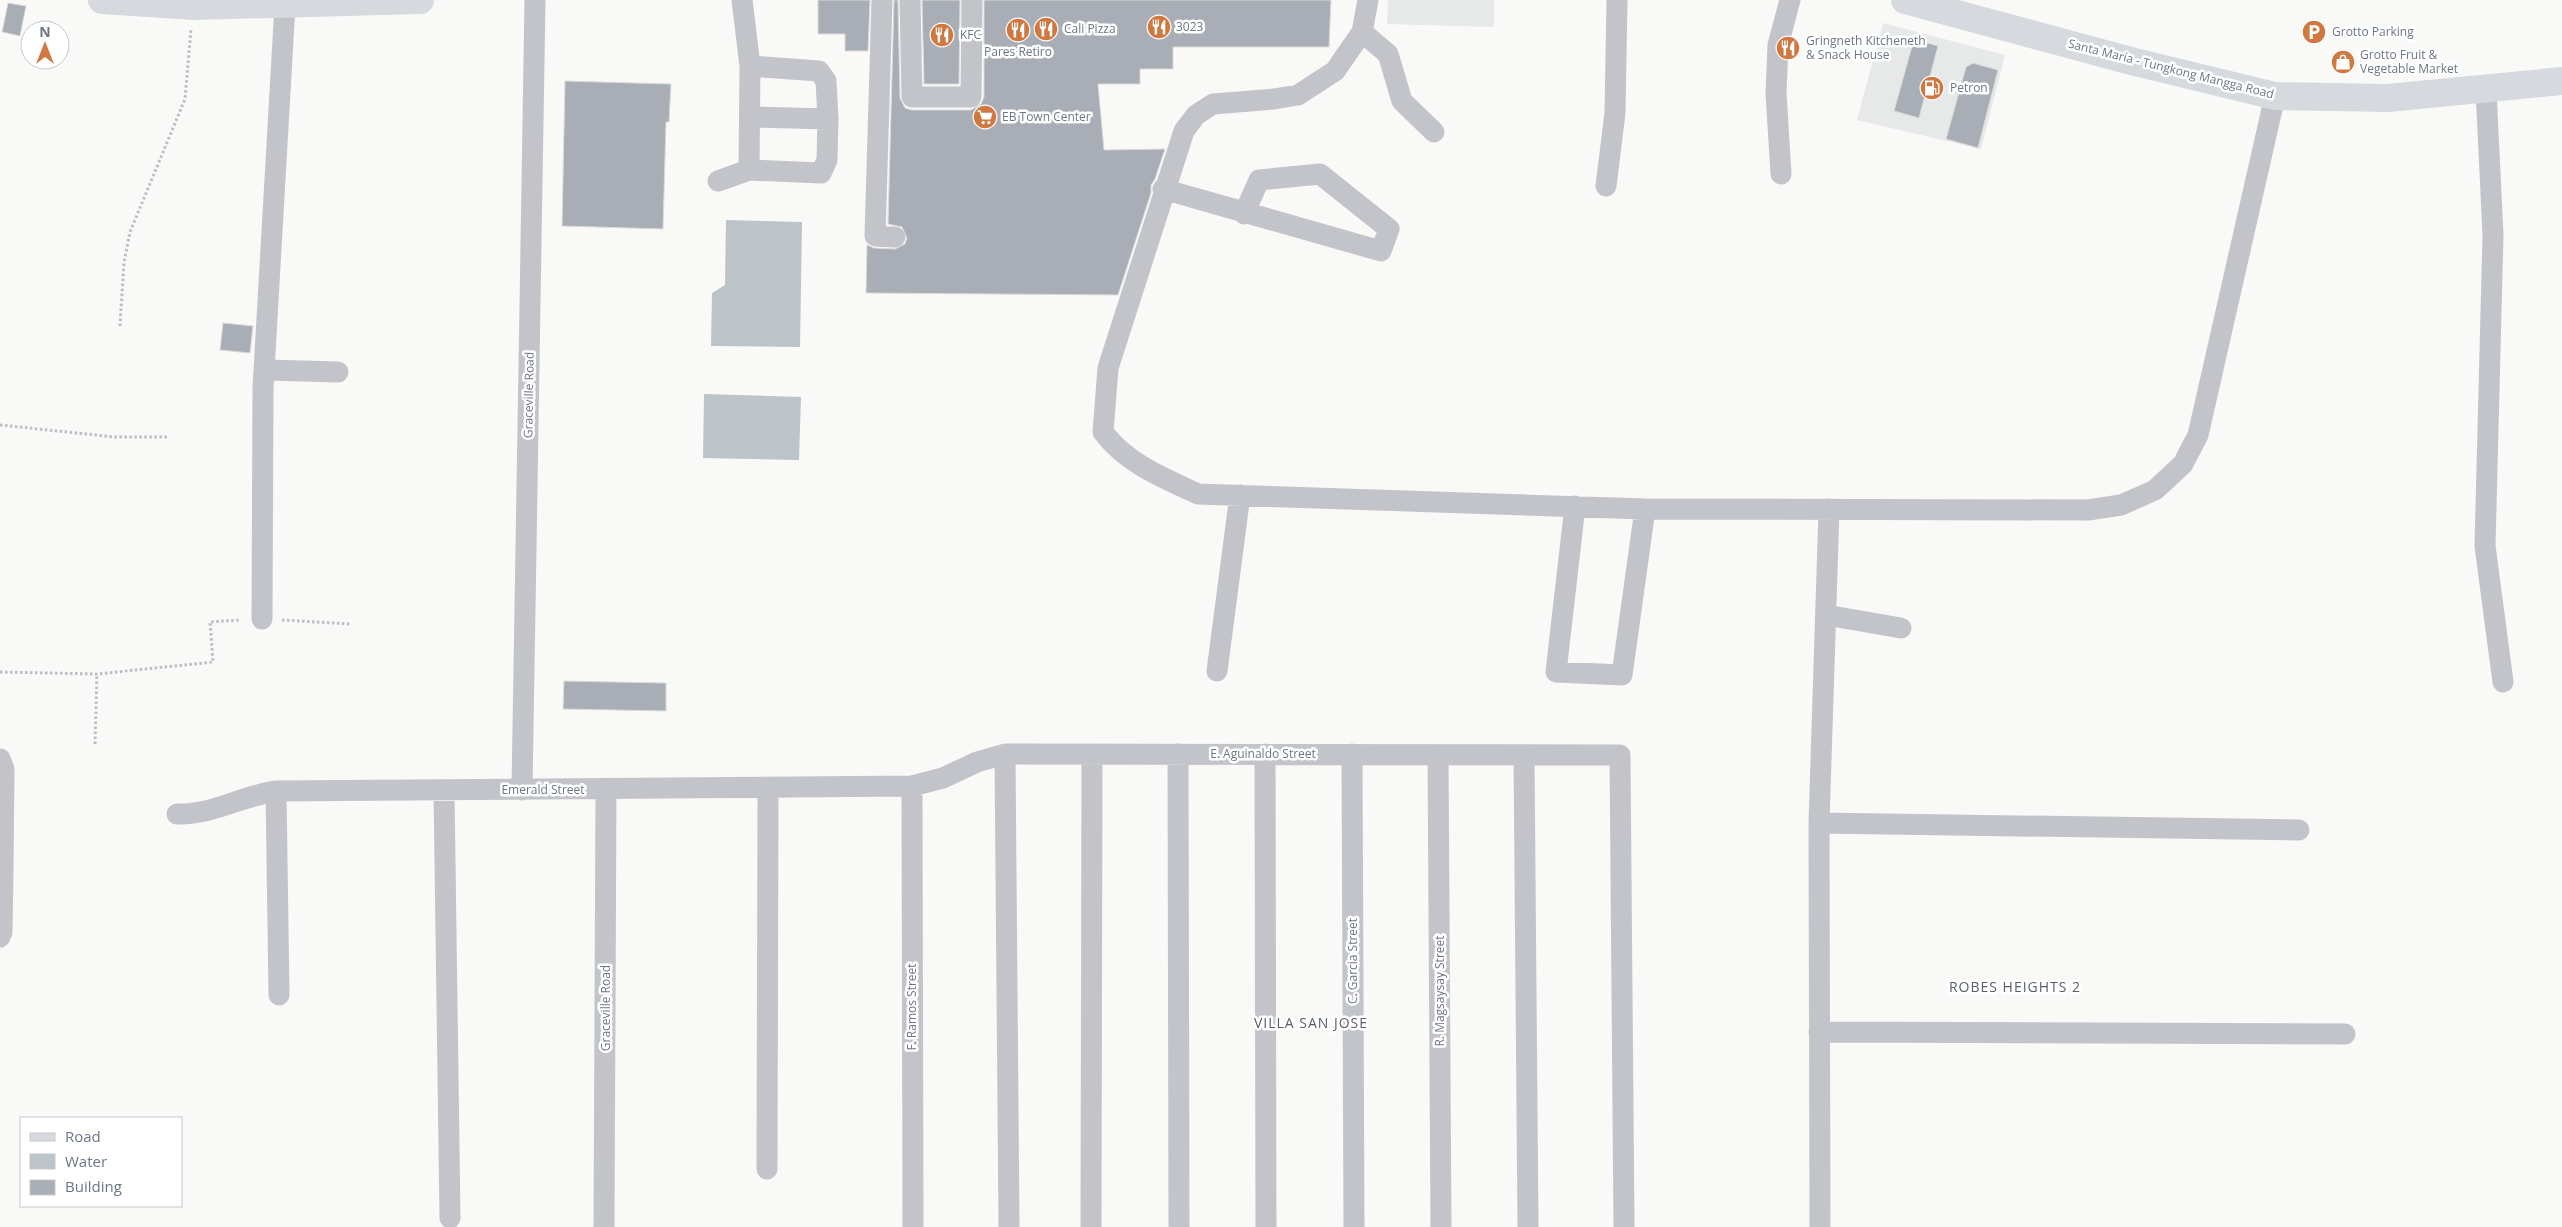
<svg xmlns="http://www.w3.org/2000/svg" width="2562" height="1227" font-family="'Open Sans',sans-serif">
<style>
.built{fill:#e7e8e8}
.water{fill:#bcc3c9}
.building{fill:#a9aeb6;stroke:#dbdbda}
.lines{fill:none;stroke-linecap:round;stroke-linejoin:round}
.path{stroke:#bcbec1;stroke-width:3;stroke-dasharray:2.5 2.5;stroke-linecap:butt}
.minor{stroke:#c2c4c9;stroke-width:21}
.major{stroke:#d6d9dd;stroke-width:28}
.labels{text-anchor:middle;stroke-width:5;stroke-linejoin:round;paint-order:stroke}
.poi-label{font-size:12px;fill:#6c7685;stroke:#fff;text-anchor:start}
.street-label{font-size:12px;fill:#6c7685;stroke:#fff}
.neighbourhood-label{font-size:14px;letter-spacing:1px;fill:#59606b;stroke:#fff}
</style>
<rect width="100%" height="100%" fill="#f9f9f8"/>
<!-- built -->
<path class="built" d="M1388 0H1494V27L1387 24Z
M1883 23 2005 55 1981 149 1857 120Z"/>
<!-- water -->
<path class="water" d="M726 220 802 222 800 347 711 346 712 293 725 285Z
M704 394 801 397 799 460 703 458Z"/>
<!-- building -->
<path class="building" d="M818 0H870L868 51H845V34H818Z
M894 0H898L900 98 905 108 912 110H971L981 104 984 97V0H1331L1329 47H1173V69H1140V84H1098L1104 150 1165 149 1155 179 1151 185V193L1118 295 866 293 867 245 874 248 895 249 905 244 907 238 902 227 888 224Z
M922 0H960L959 84H924Z
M8 3 26 6 20 36 2 32Z
M1914 39 1938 46 1919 118 1894 111Z
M1973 63 1998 70 1978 148 1946 139 1966 67Z
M565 81 671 84 669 122H666L663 229 562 226Z
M223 323 253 326 250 353 220 350Z
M564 681 666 683V711L563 709Z"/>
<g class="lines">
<!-- path -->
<path class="path" d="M120 326 124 262 130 232 185 99 191 29
M0 425 115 437H169
M282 620 351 624
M0 672 97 674 213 662 210 622 241 620
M95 744 97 674"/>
<!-- minor -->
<path class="minor" d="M882 0 875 236 895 237
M910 0 912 97H971L972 0
M1368 0 1362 32 1335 71 1298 95 1274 99 1213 104 1196 115 1184 131 1108 368 1103 432C1126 463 1163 478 1198 494L1645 509 2088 510 2121 505 2155 490 2183 464 2198 435 2275 96
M1362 32 1388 54 1402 101 1434 132
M2486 90 2493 235 2485 546 2503 682
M750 117 828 119
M749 170 821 173 827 160 828 119 826 81 819 71 750 66
M1781 174 1776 93 1778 45 1790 0
M718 181 749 170 750 66 742 0
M1606 186 1615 113 1617 0
M1163 189 1381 251 1389 229 1320 174 1259 180 1244 214
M266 370 338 372
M1575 506 1556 672 1622 675 1645 509
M1826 615 1901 628
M262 619 263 388 285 5
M1217 671 1240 495
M1005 754 1009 1227
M1178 754 1179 1227
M1265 754 1266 1227
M1352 754 1354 1227
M1438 755 1441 1227
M1524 755 1528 1227
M0 759 4 769 3 870H0
M912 786 913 1227
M444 790 450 1218
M522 790 535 0
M276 791 279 995
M177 814C213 815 241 796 276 791L912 786 943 778 977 762 1005 754 1620 755 1624 1227
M1819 823 2299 830
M0 937 2 932 3 870
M1819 1032 2345 1034
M767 1169 768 788
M604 1227 606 789
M1091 1227 1092 754
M1820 1227 1819 823 1829 509"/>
<!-- major -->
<path class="major" d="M102 0 194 6 420 0
M1905 0 2131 61 2275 96 2388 98 2562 81"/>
</g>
<!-- icons -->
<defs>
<g id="restaurant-disc" transform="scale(1.25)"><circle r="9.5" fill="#d17840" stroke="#fff"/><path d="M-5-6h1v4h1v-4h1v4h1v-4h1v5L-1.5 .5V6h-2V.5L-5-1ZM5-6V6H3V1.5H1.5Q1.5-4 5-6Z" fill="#fff"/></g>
<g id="parking-disc" transform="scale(1.25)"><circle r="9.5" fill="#d17840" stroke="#fff"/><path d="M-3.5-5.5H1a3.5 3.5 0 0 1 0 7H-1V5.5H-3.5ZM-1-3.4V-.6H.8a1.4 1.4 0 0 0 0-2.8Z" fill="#fff"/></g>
<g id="shop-disc" transform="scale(1.25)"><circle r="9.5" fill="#d17840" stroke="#fff"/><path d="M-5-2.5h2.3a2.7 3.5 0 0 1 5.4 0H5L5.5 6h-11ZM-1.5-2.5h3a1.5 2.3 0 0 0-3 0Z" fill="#fff"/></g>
<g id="fuel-disc" transform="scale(1.25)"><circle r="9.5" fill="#d17840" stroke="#fff"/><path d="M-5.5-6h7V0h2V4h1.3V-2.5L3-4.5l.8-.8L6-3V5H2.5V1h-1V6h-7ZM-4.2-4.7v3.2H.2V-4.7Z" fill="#fff"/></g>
<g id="supermarket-disc" transform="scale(1.25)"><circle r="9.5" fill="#d17840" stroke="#fff"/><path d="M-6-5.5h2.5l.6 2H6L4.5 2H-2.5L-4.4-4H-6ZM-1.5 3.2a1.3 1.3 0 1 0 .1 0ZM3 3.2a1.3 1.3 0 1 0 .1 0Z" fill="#fff"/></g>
</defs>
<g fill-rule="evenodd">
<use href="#restaurant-disc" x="1159" y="27"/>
<use href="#restaurant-disc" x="1046" y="29"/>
<use href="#restaurant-disc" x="1018" y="30"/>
<use href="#parking-disc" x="2314" y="32"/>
<use href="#restaurant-disc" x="942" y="35"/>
<use href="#restaurant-disc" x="1788" y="48"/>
<use href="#shop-disc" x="2343" y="62"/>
<use href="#fuel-disc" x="1932" y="88"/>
<use href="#supermarket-disc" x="985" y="117"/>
</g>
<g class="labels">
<!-- poi labels -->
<g class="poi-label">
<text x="1176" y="31">3023</text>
<text x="1064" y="33">Cali Pizza</text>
<text x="2332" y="36">Grotto Parking</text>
<text x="960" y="39">KFC</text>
<text x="1806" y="45">Gringneth Kitcheneth<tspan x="1806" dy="14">&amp; Snack House</tspan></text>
<text x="1018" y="56" text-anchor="middle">Pares Retiro</text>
<text x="2360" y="59">Grotto Fruit &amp;<tspan x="2360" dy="14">Vegetable Market</tspan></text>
<text x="1950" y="92">Petron</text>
<text x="1002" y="121">EB Town Center</text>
</g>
<!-- street labels -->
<g class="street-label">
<text transform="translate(2171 69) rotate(14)" y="4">Santa Maria - Tungkong Mangga Road</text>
<text transform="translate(529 395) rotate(-89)" y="4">Graceville Road</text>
<text x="1263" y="758">E. Aguinaldo Street</text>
<text x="543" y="794">Emerald Street</text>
<text transform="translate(1353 961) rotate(-90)" y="4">C. Garcia Street</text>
<text transform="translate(1440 991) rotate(-90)" y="4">R. Magsaysay Street</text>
<text transform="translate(912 1007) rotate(-90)" y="4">F. Ramos Street</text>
<text transform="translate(606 1008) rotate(-90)" y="4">Graceville Road</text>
</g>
<!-- neighbourhood labels -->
<g class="neighbourhood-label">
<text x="2015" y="992">ROBES HEIGHTS 2</text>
<text x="1311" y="1028">VILLA SAN JOSE</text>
</g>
</g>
<!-- legend -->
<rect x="20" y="1117" width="162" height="90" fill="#ffffff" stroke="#c4c8ce"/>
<rect x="30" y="1133" width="25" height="8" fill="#d6d9dd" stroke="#c4c8ce"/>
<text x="65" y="1142" font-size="15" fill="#6c7685">Road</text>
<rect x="30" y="1154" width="25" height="15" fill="#bcc3c9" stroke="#c4c8ce"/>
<text x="65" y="1167" font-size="15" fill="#6c7685">Water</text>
<rect x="30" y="1180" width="25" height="15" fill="#a9aeb6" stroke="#c4c8ce"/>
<text x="65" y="1192" font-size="15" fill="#6c7685">Building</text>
<!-- north arrow -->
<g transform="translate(45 45)"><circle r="24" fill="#ffffff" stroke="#c4c8ce"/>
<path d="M0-4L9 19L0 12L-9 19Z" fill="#d17840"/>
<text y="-8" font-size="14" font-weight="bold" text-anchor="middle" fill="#6c7685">N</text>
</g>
</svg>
